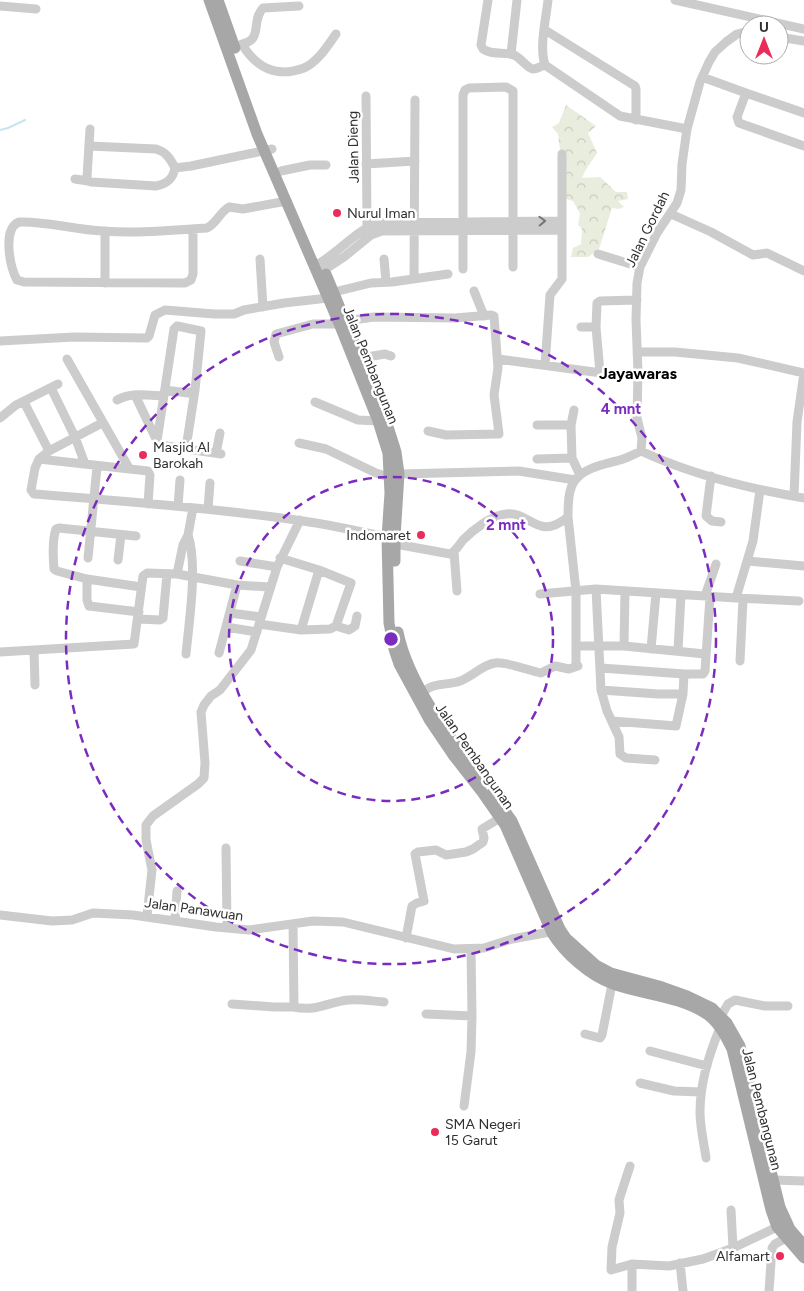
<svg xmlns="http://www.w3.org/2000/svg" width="804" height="1291" font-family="Figtree,sans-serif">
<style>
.forest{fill:url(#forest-crowns)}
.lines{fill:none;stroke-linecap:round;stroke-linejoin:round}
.stream{stroke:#c8e5ed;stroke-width:2}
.minor{stroke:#ccc;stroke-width:9}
.major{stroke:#a7a7a7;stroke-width:11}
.oneway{stroke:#767676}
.ring{fill:none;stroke:#7b2cbf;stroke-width:2.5;stroke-dasharray:9 6}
.poi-dot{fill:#eb2c5a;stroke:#fff;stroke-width:2}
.labels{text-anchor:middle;stroke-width:5;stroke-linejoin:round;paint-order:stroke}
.street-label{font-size:14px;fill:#2f2f2f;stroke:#fff}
.poi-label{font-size:14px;fill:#2f2f2f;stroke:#fff;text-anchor:start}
.quarter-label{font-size:16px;font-weight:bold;fill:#000;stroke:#fff}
.centre{fill:#7b2cbf;stroke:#fff;stroke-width:2.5}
.ring-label{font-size:15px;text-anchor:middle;font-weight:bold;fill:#7b2cbf;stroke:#fff;stroke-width:5;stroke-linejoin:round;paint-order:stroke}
</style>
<defs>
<pattern id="forest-crowns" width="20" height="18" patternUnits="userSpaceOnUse" patternTransform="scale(1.25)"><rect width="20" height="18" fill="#e8eddd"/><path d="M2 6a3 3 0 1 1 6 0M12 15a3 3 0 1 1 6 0" fill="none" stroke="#c7ccbe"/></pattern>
</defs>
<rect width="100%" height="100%" fill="#fff"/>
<!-- forest -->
<path class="forest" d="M566 105 596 126 588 133 597 153 585 171 582 178 600 177 616 192H627L628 199 618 201 624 207 619 209 612 208 599 249 588 257H571L573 248 581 244 582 229 578 225 580 213 573 201 566 199 565 150H560L558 134 552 127 559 123Z"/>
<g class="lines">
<!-- stream -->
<path class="stream" d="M0 130 8 128 25 120"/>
<!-- minor -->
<path class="minor" d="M488 0 481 45 483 49C493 56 504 51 514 55 521 58 527 68 533 69 537 69 541 66 545 65
M548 0C546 19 539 47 545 65L620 116 687 129
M675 0 804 29
M0 6 36 9
M545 30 635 86 636 89V120
M779 37 804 41
M242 44C256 68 277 78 304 68 318 62 328 45 336 34
M237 46C242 44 249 43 252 39 259 32 253 19 263 8L299 6
M511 54 517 0
M702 77 746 93 737 117 739 123 804 146
M746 93 804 113
M366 96 367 228
M90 129 87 177 88 181 91 182 156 186C167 184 173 179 175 168
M89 146 156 149C166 152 170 158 175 168L191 166 272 149
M366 164 415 161
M281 171 310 165H326
M75 179 88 181
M671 214 711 232 753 255 767 253 804 271
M193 229V274L191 280 185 283 24 282 17 280C10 267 2 229 19 222 47 221 75 230 103 231 138 234 173 230 207 228 217 223 219 213 229 207L243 209 287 201
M598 254 640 267
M260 259 263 307
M384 259 386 282
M314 266C338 255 355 229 380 223L562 221
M463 269V95L465 90 469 88 506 87 513 91V267
M318 274 344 257 371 235 382 231 562 230
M414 279 415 100
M105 283V231
M474 291 484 316
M334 292 371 283 392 282 448 274
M346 321 374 317 455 318 491 315 494 316 498 368 494 395 499 434 446 435 428 431
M581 327H596L597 303 600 301 637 300
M596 327 600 373
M0 341 74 337 147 338 149 336 155 315 165 310 214 314H234L244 310 284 303 328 298
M637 352H675L738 358 804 373
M279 357 274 342 276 334 313 324H339
M361 358 385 354 391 356
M67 359 129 468
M498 359 609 374 638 375
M545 365 550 295 562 279V154
M51 388 75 437 85 464
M165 390 188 393 195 390 201 331 177 326 174 329 157 441 160 445 221 454
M135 395 157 441
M117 400C132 392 147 395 164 396
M24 402 49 451
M315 402 358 420 378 421
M574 410 571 425 572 458 580 475
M0 418 16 405 58 384
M537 425H571
M299 443 326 449 376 473 389 477
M186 448 195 390
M641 451C690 474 751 489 804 498
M216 453 220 433
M39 459 49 451 102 423
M537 459 572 458
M399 474 519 471 575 480
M711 476 706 516 712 521 721 522
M794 496 797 422 804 373
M148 504 150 475 148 471 39 459 35 468 31 490 34 494C121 501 209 508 296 520 328 524 360 532 393 538
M178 506 180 480
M208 509 210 483
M136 536 59 528 56 529C52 540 53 557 54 569L57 571 87 579 141 587
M390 543 450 554C456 551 459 545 463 540 473 530 492 515 506 514 531 511 537 542 568 517 568 505 568 488 576 479 587 466 608 464 623 459 629 457 635 454 641 451L642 438 637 418 638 372 636 320 637 283 640 267 657 233 677 203 681 190 682 164 687 129 700 82 709 62 715 52 726 42 737 34 749 31
M454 552 457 591
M88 558 97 467
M280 558 319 570 351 583 336 626
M118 560 121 535
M240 561 277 567
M748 561 804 566
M177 574 183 545 188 535 193 508
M87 579V600L89 606 139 612
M596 589 601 690 607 711 619 737 620 754 626 758 655 760
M540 594 596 589 736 598 753 541 760 490
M705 596 716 564
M736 598 799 601
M230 613 261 617
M138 619 160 620 163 618 167 574
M259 624 301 630 319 570
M226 627 257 632
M301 630 330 629 336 626 349 630 355 626 357 616
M577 646H624L705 654
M624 646 625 591
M651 649 656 593
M34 650 35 685
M678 650 681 595
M0 652 134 644 143 576 147 573 177 574 237 585 269 587
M219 653 237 585
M186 654C189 621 198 566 188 535
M740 661 743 599
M601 668 684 674 683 694 676 726 612 721
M684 674H703L705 671 710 597
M601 690 658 694H683
M423 692C432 683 446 685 457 682 470 679 481 665 495 663 505 661 530 671 541 673L555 666 569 669 578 666 576 663V591L568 517
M226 848 227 928
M0 915 52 921 72 920 93 913 133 915 216 927 249 930 313 921 343 922 454 949 484 948 512 939 555 931
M147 916 152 870 146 840V825L153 816 198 784 204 778 205 763 201 712 204 705 211 696 220 690 251 650 277 567 300 520
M175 920 177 891
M293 924 294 1007C315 1012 329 1002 348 1000 360 999 372 1001 384 1002
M406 938 412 906 417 903 424 901 415 854 418 852 436 850 446 855 466 852 473 849 483 842 484 838 482 829 500 818
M232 1004 274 1007H294
M426 1014 472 1016 471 949
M721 1016 728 1004 735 1000 765 1006H788
M585 1034 600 1038 602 1035 612 984
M650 1051 707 1066
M640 1083 674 1091 701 1092
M464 1106 471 1052 472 1016
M706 1158C704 1143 700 1127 700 1112 700 1083 709 1054 720 1028
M630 1166 619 1200 620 1213 612 1247 611 1270 632 1264 669 1266 703 1259 733 1248 777 1227
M773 1180 804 1181
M731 1210 733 1248
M680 1263 683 1291
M632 1264V1291
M769 1291 772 1248 775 1244 786 1238"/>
<!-- major -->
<path class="major" d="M209 0 257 134 338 321 378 421 388 453 390 493 387 537 389 623 394 649 399 664 430 721 453 755 482 792 505 825 552 933C565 954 590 976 613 984 644 995 680 996 708 1015 719 1023 726 1037 732 1049L771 1210 777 1227 804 1258
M218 0 235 48
M326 274 384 414 396 452 399 474 395 537V561
M398 632C408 682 450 738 481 778
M492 793 512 821 560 929 566 938 596 965 611 973 659 986 687 996 712 1008 727 1023 740 1046 780 1207 790 1229 804 1245"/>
</g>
<!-- one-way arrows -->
<defs><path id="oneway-chevron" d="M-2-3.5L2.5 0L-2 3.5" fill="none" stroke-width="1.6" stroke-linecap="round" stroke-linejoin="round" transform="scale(1.25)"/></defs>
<use class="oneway" href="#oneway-chevron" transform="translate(542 221) rotate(-2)"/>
<!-- distance rings -->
<g class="ring">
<circle cx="391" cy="639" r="162"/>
<circle cx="391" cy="639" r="325"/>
</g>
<!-- markers -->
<g class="poi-dot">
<circle cx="337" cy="213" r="5"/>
<circle cx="143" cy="455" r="5"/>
<circle cx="421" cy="535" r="5"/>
<circle cx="435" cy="1132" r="5"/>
<circle cx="780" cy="1256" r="5"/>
</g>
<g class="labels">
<!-- street labels -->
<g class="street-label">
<text transform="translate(353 147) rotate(-91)" y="5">Jalan Dieng</text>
<text transform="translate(647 229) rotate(-64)" y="5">Jalan Gordah</text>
<text transform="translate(371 365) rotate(68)" y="5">Jalan Pembangunan</text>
<text transform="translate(475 756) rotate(55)" y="5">Jalan Pembangunan</text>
<text transform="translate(194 909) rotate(8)" y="5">Jalan Panawuan</text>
<text transform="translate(762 1109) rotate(76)" y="5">Jalan Pembangunan</text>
</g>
<!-- poi labels -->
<g class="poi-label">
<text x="347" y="218">Nurul Iman</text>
<text x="153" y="452">Masjid Al<tspan x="153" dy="16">Barokah</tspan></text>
<text x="411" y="540" text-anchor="end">Indomaret</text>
<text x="445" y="1129">SMA Negeri<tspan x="445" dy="16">15 Garut</tspan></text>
<text x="770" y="1261" text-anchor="end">Alfamart</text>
</g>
<!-- quarter labels -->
<g class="quarter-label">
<text x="638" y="379">Jayawaras</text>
</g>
</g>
<circle cx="391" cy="639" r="8" class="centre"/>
<g class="ring-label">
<text x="621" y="414">4 mnt</text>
<text x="506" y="530">2 mnt</text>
</g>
<!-- north arrow -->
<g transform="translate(764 40)"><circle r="24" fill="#ffffff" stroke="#acacac"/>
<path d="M0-4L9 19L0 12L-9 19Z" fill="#eb2c5a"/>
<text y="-8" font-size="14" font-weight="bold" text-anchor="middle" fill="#2f2f2f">U</text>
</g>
</svg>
